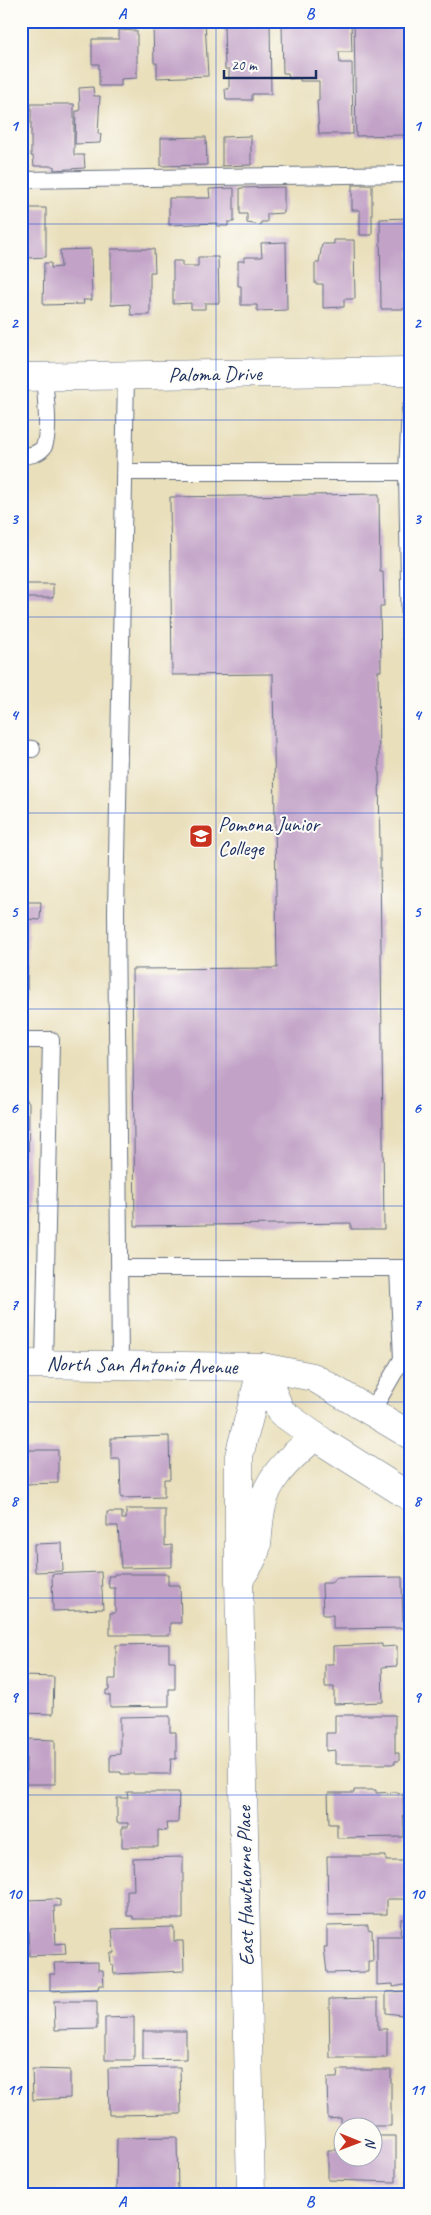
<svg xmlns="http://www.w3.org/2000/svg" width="431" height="2215" font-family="Caveat,sans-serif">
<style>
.building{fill:#c2a3c7}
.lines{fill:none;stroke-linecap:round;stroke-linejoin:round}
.service-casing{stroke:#636d7f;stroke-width:18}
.minor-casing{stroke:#636d7f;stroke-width:29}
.secondary-casing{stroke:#636d7f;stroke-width:29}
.service{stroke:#fff;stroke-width:16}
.minor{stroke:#fff;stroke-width:28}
.secondary{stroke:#fff;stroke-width:28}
.grid{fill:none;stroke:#1d4ed8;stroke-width:1;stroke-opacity:0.55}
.labels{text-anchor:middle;stroke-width:4;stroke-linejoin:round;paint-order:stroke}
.street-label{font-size:21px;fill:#1b2f5e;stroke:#fdfcf7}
.poi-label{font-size:21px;fill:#1b2f5e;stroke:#fdfcf7;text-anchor:start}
.neatline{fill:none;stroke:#1d4ed8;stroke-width:2}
.grid-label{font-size:16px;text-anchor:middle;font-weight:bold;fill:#1d4ed8}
</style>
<rect width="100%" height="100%" fill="#fdfcf7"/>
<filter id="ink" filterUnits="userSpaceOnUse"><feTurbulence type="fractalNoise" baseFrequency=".02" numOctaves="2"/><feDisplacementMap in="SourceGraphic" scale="10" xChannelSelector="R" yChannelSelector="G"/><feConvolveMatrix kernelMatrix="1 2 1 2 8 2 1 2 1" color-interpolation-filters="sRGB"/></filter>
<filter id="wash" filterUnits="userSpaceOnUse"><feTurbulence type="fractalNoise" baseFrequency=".0096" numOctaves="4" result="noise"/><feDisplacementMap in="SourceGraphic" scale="20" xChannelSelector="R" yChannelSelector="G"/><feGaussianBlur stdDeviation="1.12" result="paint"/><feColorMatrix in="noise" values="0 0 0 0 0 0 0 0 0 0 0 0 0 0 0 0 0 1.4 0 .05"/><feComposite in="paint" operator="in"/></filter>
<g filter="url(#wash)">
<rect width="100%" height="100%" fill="#e9dfbb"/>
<g id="blocks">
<!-- building -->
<path class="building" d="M205 21 208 76 157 78V63H154L153 26H170V22Z
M270 21 271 94H252V100H226L225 89H229V69H225L224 22Z
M302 21H351L352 52H339L340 63H352L353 134H319L317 101H319V81H300V78L289 79 288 73H283L282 26 301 25Z
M354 21H410V138H404V135L356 136Z
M119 30 137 31V78L121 79V86H99V64H92V39H119Z
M93 87 94 96H100L98 134H101L100 143 75 144 76 111H80L79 88Z
M31 104H74V155H84L85 168 54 170V166H34L33 156H31Z
M251 136V165L222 166V137Z
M206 137 207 165 161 166V138Z
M352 185H372V235H360V210H352Z
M284 187V213L267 214V222H261V225L247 223V214H240V188Z
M234 188V222H228V226H217V223L169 225V198H210L209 189Z
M26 208H46V257L28 258Z
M410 218V309H381L380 219Z
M334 240H354L355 299H344V307L323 308V284H315V263H319L322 244H334Z
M286 242 287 310 257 311V305H241V286H238V261H244V257H262L261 243Z
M91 249 92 300H83L84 304 43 305 44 263H51V268L61 267 60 250Z
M111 249H154L155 272H150V315H131L130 304 111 305Z
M198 257H218L219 303H205V309H191V303L173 304V261H182V266H198Z
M379 494 380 572H383L384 606H380L381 671H378L384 1229H351V1223L135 1226 132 969 277 968 273 674 172 675 170 497Z
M21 584H53V598H21Z
M21 601H24V705H21Z
M21 797H27L25 898H27V902H41L40 920 28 919 27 1000H21Z
M21 1095 29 1103 27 1271H21Z
M169 1436 170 1479H164V1497L121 1498 120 1459H111V1438Z
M25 1450H58V1483L26 1484Z
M126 1509H165V1546L172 1545V1567L121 1568 118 1526H107V1512H122V1519H126Z
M62 1543 63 1571 35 1572 34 1544Z
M101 1572 103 1609 53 1611 52 1574Z
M114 1574H168V1585H180L181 1623H170V1635H110V1613H115V1588H109L108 1576H114Z
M402 1577 403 1628 333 1629V1615H323L322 1583H331L337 1578Z
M169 1644V1661H175V1689H169V1706L110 1707V1695H106V1690H109V1679H116V1645Z
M382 1644V1647L397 1646V1666L382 1667 383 1702 334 1704V1687H325V1664H333V1646Z
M24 1676 54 1677 53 1714 23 1713Z
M335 1715H395V1753H399V1761H395V1764H335V1750L326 1751V1733H335Z
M170 1716V1732H176V1759H171L170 1774H121V1772H110V1755L120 1754V1717Z
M26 1739 55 1740V1784H26Z
M354 1790H376V1793L398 1792V1794L403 1793 404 1837 337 1838V1824H329L328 1793H354Z
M127 1792H179L178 1823H166L167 1831 158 1830V1847H122V1827H128V1823H117V1798H128Z
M327 1856H386V1861H410V1899H387V1914L328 1915Z
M183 1857V1919H133V1916H127V1890H134L133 1858Z
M55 1899 60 1900V1906H54L56 1944 65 1943 66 1954 29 1956 27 1900Z
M401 1919H410V1934H400Z
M368 1925V1929L372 1930 373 1961H368V1972L327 1973 324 1947H327V1926Z
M174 1927V1941H183L184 1971 114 1974 113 1965H111L110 1953H114L112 1929Z
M377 1936H410V1984L393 1987V1984L377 1985Z
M98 1962V1970H103L104 1985H99L98 1989 50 1991V1974H55L54 1963Z
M410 1991V2016L386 2013V1992Z
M378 1998V2029H387V2058H330L329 1999Z
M54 2001H97V2029L55 2030Z
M134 2017V2060H105V2018Z
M143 2031H186V2059L143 2060Z
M180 2067 181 2114 109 2115 108 2068Z
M32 2069 70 2070V2098L33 2100Z
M338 2070H391V2126H341V2118L328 2119 327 2078H337Z
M337 2136H344V2158H374V2136H396V2182L328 2180V2150H337Z
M177 2137 178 2194H116L117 2138Z
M406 2181H410V2194H406Z"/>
</g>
</g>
<g filter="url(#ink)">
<use href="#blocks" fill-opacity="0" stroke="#636d7f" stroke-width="1"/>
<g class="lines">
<!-- service casing -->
<g class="service-casing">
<path id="service" d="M21 180 410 174
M410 409 407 472 410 637
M21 456C28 456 38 454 43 448 51 436 45 391 44 376
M125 472H410
M21 748 32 749
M21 1040H51L44 1364
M119 1268H410
M120 1365 116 912 126 375
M372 1411 402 1359 398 1268"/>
</g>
<!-- minor casing -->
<g class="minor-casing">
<path id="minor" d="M21 377 410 371
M242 1575C263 1547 255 1541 261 1510 267 1476 291 1458 315 1436
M251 2194 239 1578V1456L262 1367"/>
</g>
<!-- secondary casing -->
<g class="secondary-casing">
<path id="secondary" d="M21 1364 262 1367 313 1377 410 1435
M262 1367 281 1412 323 1442 410 1497"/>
</g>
<!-- service -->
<use href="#service" class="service"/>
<!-- minor -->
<use href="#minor" class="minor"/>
<!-- secondary -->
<use href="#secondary" class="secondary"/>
</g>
</g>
<!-- grid -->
<path class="grid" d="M216 21V2194M21 224H410M21 420H410M21 617H410M21 813H410M21 1009H410M21 1206H410M21 1402H410M21 1598H410M21 1795H410M21 1991H410"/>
<!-- icons -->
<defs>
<g id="school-square" transform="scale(1.25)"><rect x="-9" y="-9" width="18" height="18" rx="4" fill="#c8321e" stroke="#fdfcf7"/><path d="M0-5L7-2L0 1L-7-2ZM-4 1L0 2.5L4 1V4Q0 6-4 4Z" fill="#fff"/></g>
</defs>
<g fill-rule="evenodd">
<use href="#school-square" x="201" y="836"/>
</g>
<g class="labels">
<!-- street labels -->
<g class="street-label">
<text transform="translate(215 374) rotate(-1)" y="7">Paloma Drive</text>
<text transform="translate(142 1365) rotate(1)" y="7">North San Antonio Avenue</text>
<text transform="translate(245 1886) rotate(-91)" y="7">East Hawthorne Place</text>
</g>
<!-- poi labels -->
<g class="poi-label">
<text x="218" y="831">Pomona Junior<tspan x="218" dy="24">College</tspan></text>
</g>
</g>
<!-- margin -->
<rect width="431" height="2215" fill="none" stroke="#fdfcf7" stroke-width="55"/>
<!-- north arrow -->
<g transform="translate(358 2142) rotate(91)"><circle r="24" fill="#fdfcf7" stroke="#a3aaba"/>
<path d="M0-4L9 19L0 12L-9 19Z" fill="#c8321e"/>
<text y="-8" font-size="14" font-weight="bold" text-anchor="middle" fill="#1b2f5e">N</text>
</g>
<!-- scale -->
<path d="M224 70v8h92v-8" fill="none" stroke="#1b2f5e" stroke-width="2.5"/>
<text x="231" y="70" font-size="15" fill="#1b2f5e" stroke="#fdfcf7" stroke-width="4" paint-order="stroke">20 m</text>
<rect x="28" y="28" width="376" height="2160" class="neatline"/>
<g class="grid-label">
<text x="122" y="19">A</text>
<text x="310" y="19">B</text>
<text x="14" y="131">1</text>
<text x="417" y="131">1</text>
<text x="14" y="328">2</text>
<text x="417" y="328">2</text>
<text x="14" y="524">3</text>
<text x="417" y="524">3</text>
<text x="14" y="720">4</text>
<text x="417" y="720">4</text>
<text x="14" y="917">5</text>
<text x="417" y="917">5</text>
<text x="14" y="1113">6</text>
<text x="417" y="1113">6</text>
<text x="14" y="1310">7</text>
<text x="417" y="1310">7</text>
<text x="14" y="1506">8</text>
<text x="417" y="1506">8</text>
<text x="14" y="1702">9</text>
<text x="417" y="1702">9</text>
<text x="14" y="1899">10</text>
<text x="417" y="1899">10</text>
<text x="14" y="2095">11</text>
<text x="417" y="2095">11</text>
<text x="122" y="2207">A</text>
<text x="310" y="2207">B</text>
</g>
</svg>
